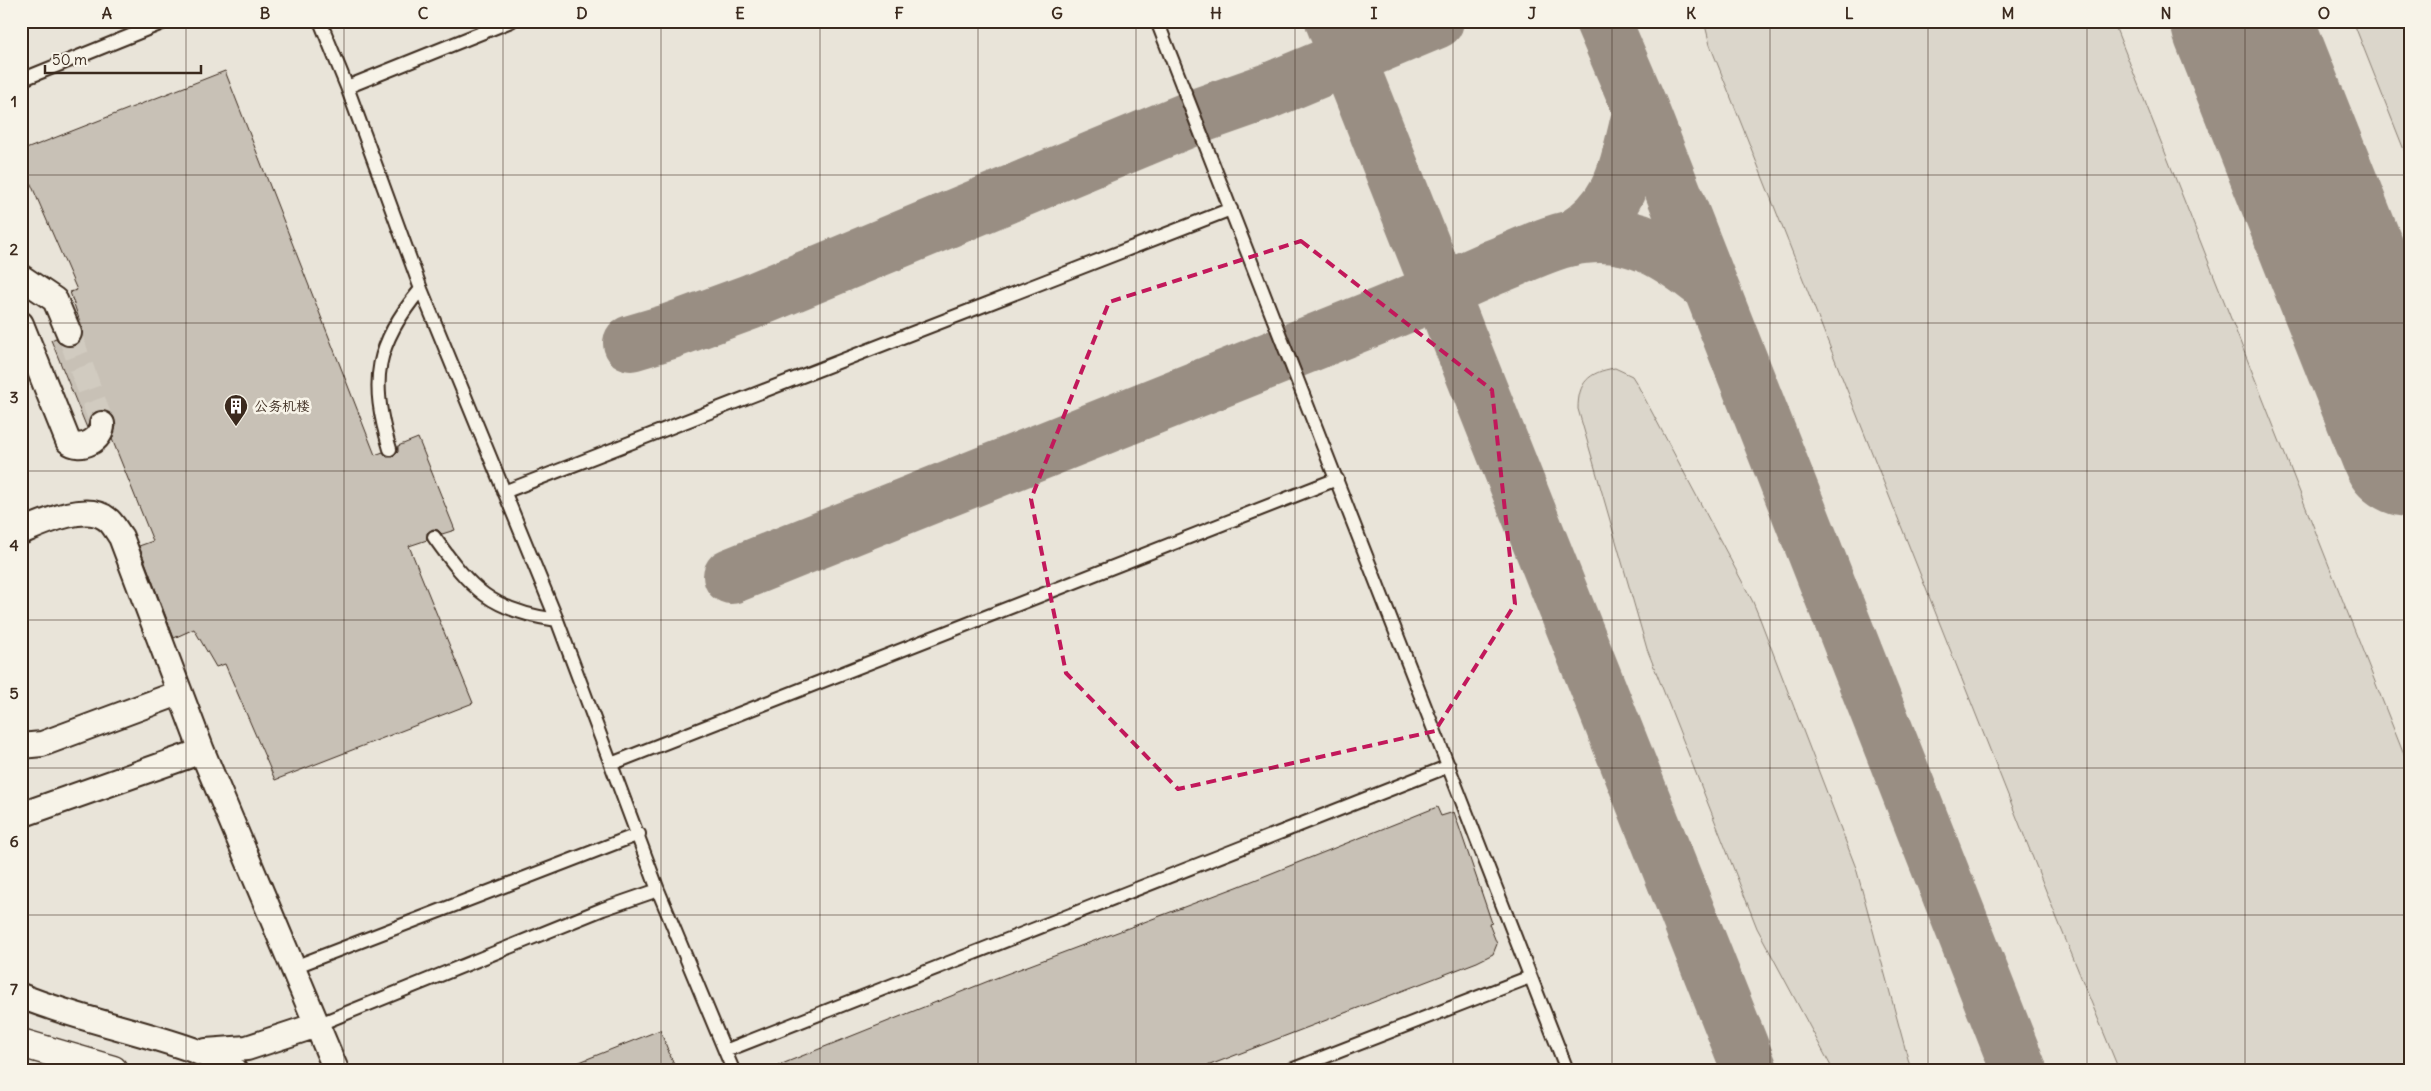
<svg xmlns="http://www.w3.org/2000/svg" width="2431" height="1091" font-family="Delius,'LXGW WenKai TC',sans-serif">
<style>
.built{fill:#e9e4d9}
.green{fill:#dbd6cb;stroke:#8b8074}
.lines{fill:none;stroke-linecap:round;stroke-linejoin:round}
.taxiway{stroke:#998e83;stroke-width:56}
.runway{stroke:#998e83;stroke-width:140}
.building{fill:#c8c1b6;stroke:#3b2a1e}
.street-tunnel{stroke:#d1cbc0;stroke-width:24;stroke-dasharray:24 12;stroke-linecap:butt}
.lane-casing{stroke:#3b2a1e;stroke-width:16}
.street-casing{stroke:#3b2a1e;stroke-width:28}
.secondary-casing{stroke:#3b2a1e;stroke-width:31}
.lane{stroke:#f7f3e8;stroke-width:12}
.street{stroke:#f7f3e8;stroke-width:24}
.secondary{stroke:#f7f3e8;stroke-width:28}
.marked{fill:none;stroke:#c2185b;stroke-width:4;stroke-dasharray:10 6;stroke-linejoin:round}
.grid{fill:none;stroke:#3b2a1e;stroke-width:1;stroke-opacity:0.55}
.labels{text-anchor:middle;stroke-width:5;stroke-linejoin:round;paint-order:stroke}
.poi-label{font-size:14px;fill:#3b2a1e;stroke:#f7f3e8;text-anchor:start}
.neatline{fill:none;stroke:#3b2a1e;stroke-width:2}
.grid-label{font-size:16px;text-anchor:middle;font-weight:bold;fill:#3b2a1e}
</style>
<rect width="100%" height="100%" fill="#f7f3e8"/>
<filter id="ink" filterUnits="userSpaceOnUse"><feTurbulence type="fractalNoise" baseFrequency=".02" numOctaves="2"/><feDisplacementMap in="SourceGraphic" scale="10" xChannelSelector="R" yChannelSelector="G"/><feConvolveMatrix kernelMatrix="1 2 1 2 8 2 1 2 1" color-interpolation-filters="sRGB"/></filter>
<g filter="url(#ink)">
<!-- built -->
<path class="built" d="M21 21H2410V1070H21Z"/>
<!-- green -->
<path class="green" d="M1704 21H2113L2410 770V1070H2119L2056 916 1710 45Z
M2353 21H2410V165Z
M1615 368 1632 376 1637 384 1753 602 1760 619 1856 868 1911 1070H1833L1757 928 1647 649 1578 409C1578 383 1588 372 1615 368Z"/>
<g class="lines">
<!-- taxiway -->
<path class="taxiway" d="M1333 21 1750 1070
M1603 21 1641 110 2019 1070
M1573 238C1625 206 1627 163 1641 110
M631 343 668 332 750 302 1195 117 1266 92 1436 21
M731 576C938 492 1146 410 1352 327 1400 308 1447 288 1494 267 1523 256 1554 239 1584 236 1634 229 1672 255 1709 285"/>
<!-- runway -->
<path class="runway" d="M2241 21 2410 447"/>
</g>
<!-- building -->
<path class="building" d="M225 71 375 455 383 452 387 457H393L398 452V446L418 438 455 530 442 534 438 530 433 529 427 533V540L409 546 473 703 275 780 225 664 216 667 194 629 174 638 139 546 153 541 112 439 116 426 114 418 110 413 97 411 91 416 87 428 51 340 56 338 60 344 68 347 75 345 80 341 82 328 70 292 77 290 21 161V151Z
M1437 807 1441 816 1454 812 1492 923 1489 924 1497 944 1493 954 1477 962 1197 1070H767L1001 976 1237 887Z
M660 1030 676 1070H563L562 1069Z"/>
<g class="lines">
<!-- street-tunnel -->
<path class="street-tunnel" d="M69 333 102 424"/>
<!-- lane casing -->
<g class="lane-casing">
<path id="lane" d="M320 21 347 87 421 289 557 620 658 890 725 1051 1449 766
M1157 21 1567 1070
M21 80 167 21
M347 87 511 21
M390 449C369 381 375 344 421 289
M504 492 1231 209
M434 537C471 589 491 611 557 620
M611 764 1337 479
M294 967 639 834
M317 1025 603 909 658 890
M725 1051 733 1070
M1291 1070 1530 977"/>
</g>
<!-- street casing -->
<g class="street-casing">
<path id="street" d="M21 277 55 300 69 333
M21 324 68 441C80 452 103 440 102 424
M21 532C42 523 86 502 107 519 113 523 117 532 121 537L202 751 336 1070
M21 746 42 744 179 693
M21 815 202 751
M21 996C77 1019 137 1030 193 1050 207 1056 224 1059 234 1070
M206 1051 247 1048 317 1025"/>
</g>
<!-- secondary casing -->
<g class="secondary-casing">
<path id="secondary" d="M21 1043 113 1070"/>
</g>
<!-- lane -->
<use href="#lane" class="lane"/>
<!-- street -->
<use href="#street" class="street"/>
<!-- secondary -->
<use href="#secondary" class="secondary"/>
</g>
</g>
<!-- marked area -->
<path class="marked" d="M1301 241 1492 390 1515 604 1435 731 1178 789 1066 673 1031 499 1109 302Z"/>
<!-- grid -->
<path class="grid" d="M186 21V1070M344 21V1070M503 21V1070M661 21V1070M820 21V1070M978 21V1070M1136 21V1070M1295 21V1070M1453 21V1070M1612 21V1070M1770 21V1070M1928 21V1070M2087 21V1070M2245 21V1070M21 175H2410M21 323H2410M21 471H2410M21 620H2410M21 768H2410M21 915H2410"/>
<!-- icons -->
<defs>
<g id="building-pin" transform="scale(1.25)"><path d="M0 17L-7.5 6A9.5 9.5 0 1 1 7.5 6Z" fill="#3b2a1e" stroke="#f7f3e8"/><path d="M-4-6H4V6H1V3H-1V6H-4ZM-2.5-4.3h1.7v1.8h-1.7ZM.8-4.3h1.7v1.8H.8ZM-2.5-1h1.7V.8h-1.7ZM.8-1h1.7V.8H.8Z" fill="#fff"/></g>
</defs>
<g fill-rule="evenodd">
<use href="#building-pin" x="236" y="406"/>
</g>
<g class="labels">
<!-- poi labels -->
<g class="poi-label">
<text x="254" y="411">公务机楼</text>
</g>
</g>
<!-- margin -->
<rect width="2431" height="1091" fill="none" stroke="#f7f3e8" stroke-width="55"/>
<!-- scale -->
<path d="M45 65v8h156v-8" fill="none" stroke="#3b2a1e" stroke-width="2.5"/>
<text x="52" y="65" font-size="15" fill="#3b2a1e" stroke="#f7f3e8" stroke-width="4" paint-order="stroke">50 m</text>
<rect x="28" y="28" width="2376" height="1036" class="neatline"/>
<g class="grid-label">
<text x="107" y="19">A</text>
<text x="265" y="19">B</text>
<text x="423" y="19">C</text>
<text x="582" y="19">D</text>
<text x="740" y="19">E</text>
<text x="899" y="19">F</text>
<text x="1057" y="19">G</text>
<text x="1216" y="19">H</text>
<text x="1374" y="19">I</text>
<text x="1532" y="19">J</text>
<text x="1691" y="19">K</text>
<text x="1849" y="19">L</text>
<text x="2008" y="19">M</text>
<text x="2166" y="19">N</text>
<text x="2324" y="19">O</text>
<text x="14" y="107">1</text>
<text x="14" y="255">2</text>
<text x="14" y="403">3</text>
<text x="14" y="551">4</text>
<text x="14" y="699">5</text>
<text x="14" y="847">6</text>
<text x="14" y="995">7</text>
</g>
</svg>
